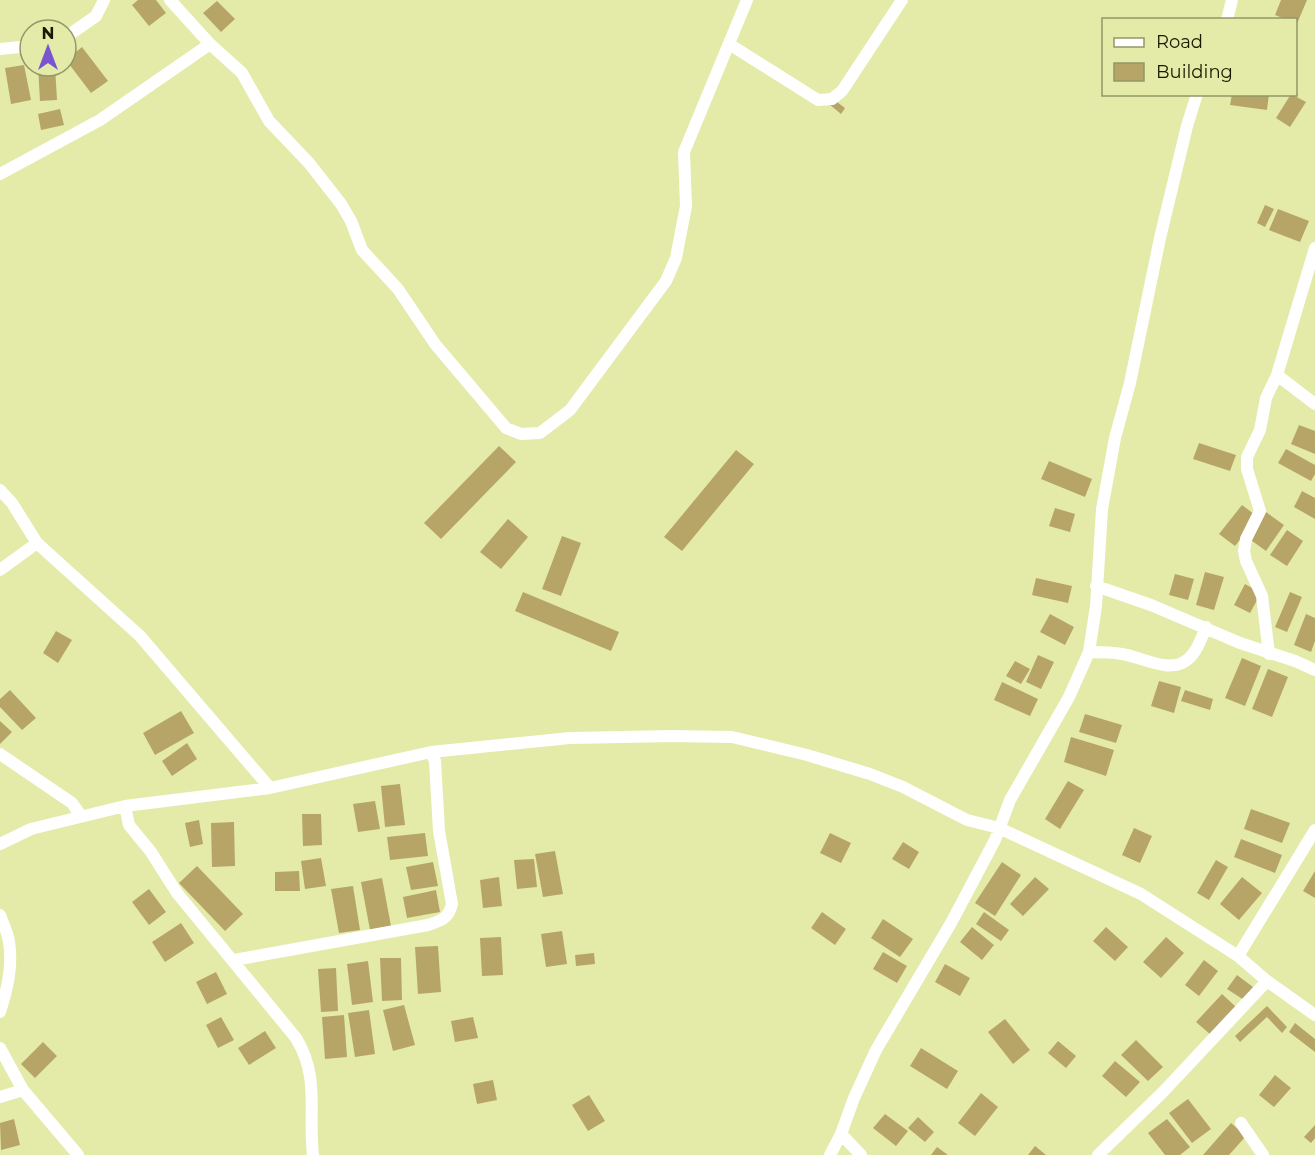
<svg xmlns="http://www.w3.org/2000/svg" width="1315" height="1155" font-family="Montserrat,sans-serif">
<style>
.building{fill:#b7a567}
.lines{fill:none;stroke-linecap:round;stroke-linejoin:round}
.minor{stroke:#fff;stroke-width:12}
</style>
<rect width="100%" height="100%" fill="#e4eba9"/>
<!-- building -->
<path class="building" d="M138 0H156L166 13 149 26 132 5Z
M1281 0H1307L1296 26V20H1287L1275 15Z
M217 1 235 19 221 32 203 13Z
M82 47 108 81 91 93 66 60Z
M24 65 31 100 11 104 5 68Z
M38 66H55L57 100 40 101Z
M1232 94H1269L1267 110 1230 105Z
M1291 94 1306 102 1290 127 1276 118Z
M833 99 845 108 841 114 829 104Z
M60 109 64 125 41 130 38 114Z
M1265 205 1274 209 1265 227 1257 223Z
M1278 209 1309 221 1300 242 1269 230Z
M1299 425 1315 431V454L1291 444Z
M1199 443 1236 455 1230 471 1193 459Z
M499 446 516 462 441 539 424 523Z
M1286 449 1315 465V474L1311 481 1278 463Z
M736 450 754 464 682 551 664 537Z
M1049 461 1092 479 1085 497 1041 479Z
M1302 491 1315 498V519L1294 507Z
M1242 505 1258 517 1235 546 1219 534Z
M1055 508 1075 514 1070 532 1049 526Z
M1266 512 1284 525 1266 551 1248 538Z
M508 519 528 537 501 569 480 552Z
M1287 530 1303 541 1287 566 1270 555Z
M562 536 581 543 561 596 542 589Z
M1205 572 1224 577 1214 610 1196 605Z
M1175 574 1194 579 1188 600 1169 595Z
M1036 578 1072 586 1068 603 1032 595Z
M1245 584 1261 593 1250 613 1234 605Z
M523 592 619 632 611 651 515 611Z
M1290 592 1302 597 1287 632 1275 627Z
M1050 614 1074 627 1065 645 1040 632Z
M1306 614 1315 618V641L1311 652 1294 645Z
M56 631 72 640 58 663 43 653Z
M1038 655 1054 662 1041 689 1026 682Z
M1242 658 1261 666 1245 706 1225 698Z
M1015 661 1030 669 1021 684 1006 676Z
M1268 669 1288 677 1272 717 1252 709Z
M1159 681 1181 687 1174 713 1151 706Z
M1002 682 1038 699 1030 716 994 700Z
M10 690 36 718 22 730 0 707V699Z
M1185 690 1213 699 1210 710 1181 701Z
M181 711 194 733 155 755 143 733Z
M1085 714 1122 725 1116 743 1079 732Z
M0 721 12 732 0 744Z
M1071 737 1114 750 1106 776 1064 762Z
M187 743 197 759 172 776 162 761Z
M1068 781 1084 790 1060 829 1045 819Z
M400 784 405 825 385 827 381 786Z
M375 801 380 829 358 832 353 804Z
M1251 809 1290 823 1282 843 1244 829Z
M302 814H321L322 845 303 846Z
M199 820 203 844 190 847 185 823Z
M234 822 235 866 212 867 211 823Z
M1134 828 1152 836 1140 863 1122 855Z
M425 833 428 856 390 860 387 837Z
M830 833 851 843 841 863 820 853Z
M1241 839 1282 855 1275 873 1234 857Z
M903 842 919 852 909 869 892 859Z
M555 851 563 894 543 897 535 854Z
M321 858 326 886 305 889 301 861Z
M534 859 537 887 517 889 514 860Z
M1216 860 1228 867 1209 900 1197 893Z
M433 862 438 886 411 890 406 867Z
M1002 862 1021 875 995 916 975 903Z
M197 866 243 914 225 931 179 883Z
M299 871 300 891H275V872Z
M1315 871V898L1303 891Z
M499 877 502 906 483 908 480 880Z
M1035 877 1049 889 1023 916 1010 904Z
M1242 877 1262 893 1239 920 1220 904Z
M382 878 391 926 370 930 361 882Z
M353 886 360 930 339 933 331 889Z
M149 889 166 912 149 925 132 902Z
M436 890 440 912 407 918 403 897Z
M822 912 846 929 835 945 811 928Z
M984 912 1009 930 1001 941 976 924Z
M883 919 913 939 900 957 871 938Z
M181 923 194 943 165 962 152 942Z
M972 927 994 945 982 960 960 942Z
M1106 927 1128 947 1115 961 1093 941Z
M562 931 567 964 546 967 541 934Z
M501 937 503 975 482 976 480 938Z
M1166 937 1184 953 1161 978 1143 962Z
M438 946 441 992 418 994 415 947Z
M883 952 907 966 897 983 873 969Z
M594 953 595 964 576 966 575 955Z
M380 958H401L402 1000 382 1001Z
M1204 960 1218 971 1199 996 1185 985Z
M368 961 373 1002 352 1005 347 964Z
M945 964 970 978 960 996 935 982Z
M336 968 338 1011 321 1012 318 969Z
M216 972 227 994 207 1004 196 982Z
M1237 975 1253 987 1244 1000 1227 989Z
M1222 994 1236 1007 1211 1035 1196 1022Z
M404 1005 415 1045 393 1051 383 1010Z
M1267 1006 1287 1027 1282 1033 1267 1017 1240 1042 1235 1036Z
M369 1010 375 1054 355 1057 348 1013Z
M344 1015 347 1057 325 1059 322 1017Z
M221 1017 234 1040 218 1048 206 1025Z
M473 1017 478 1038 455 1042 451 1021Z
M1005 1019 1030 1050 1013 1064 988 1032Z
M1295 1023 1315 1039V1052L1289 1032Z
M265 1031 276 1048 249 1065 238 1048Z
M1136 1040 1163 1067 1148 1081 1121 1055Z
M1058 1041 1076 1056 1066 1068 1048 1053Z
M43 1042 57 1056 35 1078 21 1064Z
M921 1048 958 1071 947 1089 910 1066Z
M1115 1061 1140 1082 1126 1097 1102 1076Z
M1275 1075 1291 1088 1274 1107 1259 1095Z
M493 1080 497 1100 477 1104 473 1084Z
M981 1093 998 1107 975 1136 958 1123Z
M589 1095 605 1121 588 1131 572 1105Z
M1188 1099 1211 1129 1192 1143 1169 1113Z
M885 1114 908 1131 896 1146 873 1128Z
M918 1117 934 1132 925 1142 908 1128Z
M14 1119 20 1145 1 1150 0 1123Z
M1167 1119 1190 1147 1180 1155H1165L1148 1133Z
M1231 1123 1246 1136 1229 1155H1203Z
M1315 1125V1138L1311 1143 1304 1137Z
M1035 1146 1046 1155H1028Z
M937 1147 948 1155H931Z"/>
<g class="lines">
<!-- minor -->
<path class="minor" d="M170 0 210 44 242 73 269 121 309 163 341 204 351 221 362 250 398 289 435 344 506 428 521 434 540 433 570 410 666 281 676 258 686 206 684 152 747 0
M1227 20 1232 0
M66 37 96 16 104 0
M729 44 818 100 832 99 842 91 902 0
M0 49 30 46
M0 174 100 120 210 44
M1277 375 1315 404
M0 490 12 503 37 543 140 636 270 788
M0 570 37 543
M1096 586 1151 605 1240 643 1295 661 1315 670
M1089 652C1100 652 1111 652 1122 654 1142 657 1169 674 1187 660 1197 652 1201 639 1206 627
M1269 654 1262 596 1246 561 1244 551 1246 539 1260 511 1247 469V457L1260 430 1266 398 1277 375 1315 248
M0 754 72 803 81 816
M125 806 129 825 151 852 177 893 296 1038C320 1077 308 1112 313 1155
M0 844 31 829 125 806 270 788 431 752 570 738 673 736 732 737 807 755 870 774 903 787 967 820 999 828 1141 894 1238 956 1267 981 1315 1015
M0 915C3 924 8 933 9 942 13 966 7 990 0 1012
M1238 956 1315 830
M234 960 428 925C441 921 449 918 452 904L439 831 435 761 431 752
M0 1048 23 1090 78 1155
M0 1097 23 1090
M1241 1123 1263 1155
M841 1134 861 1155
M830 1155 841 1134 854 1098 876 1050 951 923 995 840 1010 800 1069 697 1089 652 1096 606 1102 509 1115 438 1130 383 1160 238 1187 126 1197 94
M1098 1155 1163 1092 1267 981"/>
</g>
<!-- legend -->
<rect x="1102" y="18" width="195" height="78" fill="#e4eba9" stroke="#929766" stroke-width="1.5"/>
<rect x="1114" y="38" width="30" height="9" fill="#ffffff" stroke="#929766" stroke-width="1.5"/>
<text x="1156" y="48" font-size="18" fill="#181a02">Road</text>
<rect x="1114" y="63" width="30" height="18" fill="#b7a567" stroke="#929766" stroke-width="1.5"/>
<text x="1156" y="78" font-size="18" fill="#181a02">Building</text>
<!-- north arrow -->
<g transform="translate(48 48)"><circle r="28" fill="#e4eba9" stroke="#929766" stroke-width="1.5"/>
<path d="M0-4.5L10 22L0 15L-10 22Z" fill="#7956cf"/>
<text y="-9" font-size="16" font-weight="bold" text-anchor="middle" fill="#181a02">N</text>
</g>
</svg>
